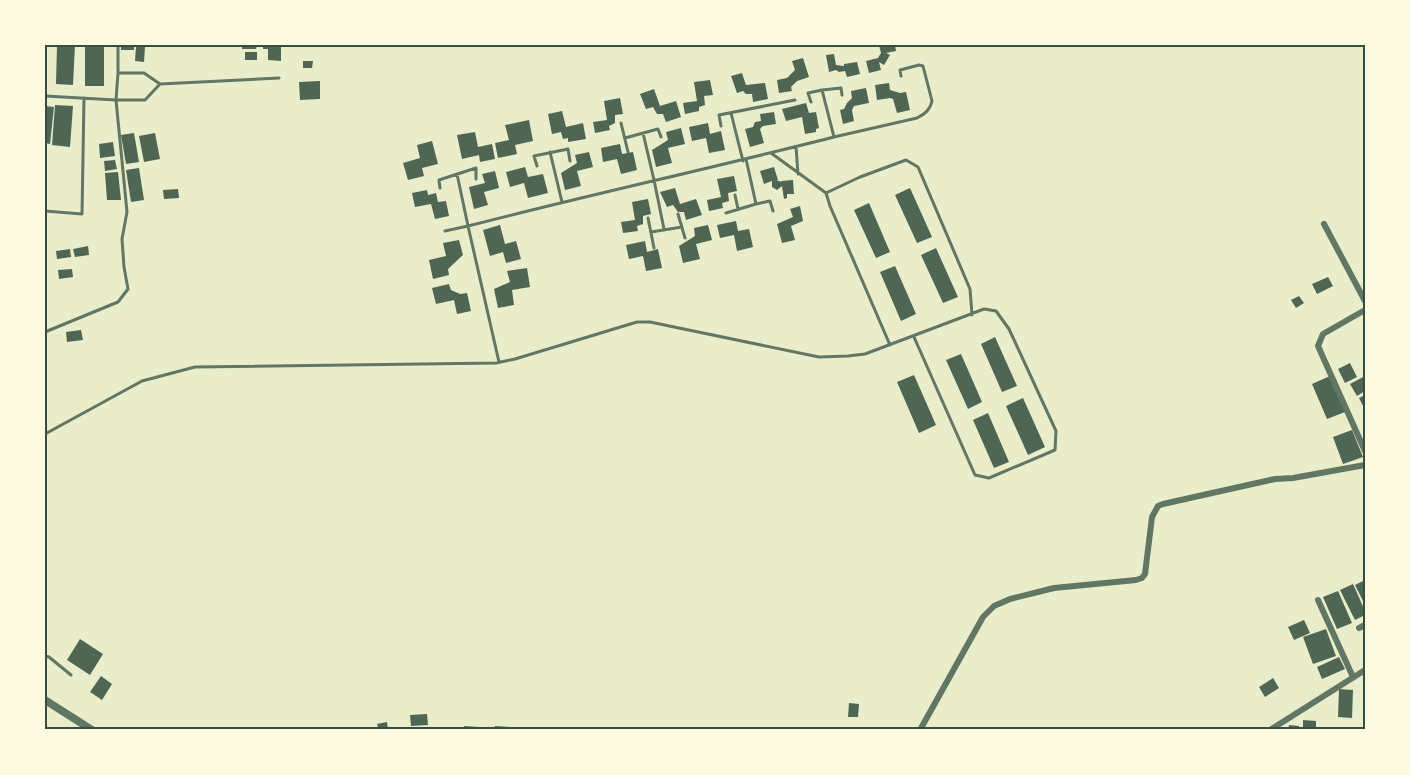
<svg xmlns="http://www.w3.org/2000/svg" width="1410" height="775" font-family="Karla,sans-serif">
<style>
.building{fill:#4f6655}
.lines{fill:none;stroke-linecap:round;stroke-linejoin:round}
.service{stroke:#617663;stroke-width:3}
.minor{stroke:#617663;stroke-width:6}
.tertiary{stroke:#617663;stroke-width:8}
.neatline{fill:none;stroke:#344e41;stroke-width:2}
</style>
<rect width="100%" height="100%" fill="#e9edc9"/>
<!-- building -->
<path class="building" d="M57 45H75L73 85 56 84Z
M85 45H104V86H85Z
M121 45H134V50H121Z
M242 45H257L256 49H242Z
M263 45H281V61L268 60V49H263Z
M879 45H895L896 51 886 53 890 55 884 65 879 62 881 70 869 73 866 61 878 58 881 53Z
M136 46 145 47 144 62 135 61Z
M245 52H257V60H245Z
M834 54 836 65 844 66V64L857 62 860 74 847 77 845 71 839 72 836 70 829 72 826 55Z
M803 58 809 77 797 81 791 87 792 91 779 93 777 80 787 78 795 70 792 61Z
M303 61H313L312 68H303Z
M742 73 746 85 765 83 768 99 753 102 752 94H746L743 91 737 93 731 76Z
M710 80 713 95 704 96 705 105 699 107V111L685 114 683 103 697 101 694 82Z
M320 81V99L300 100 299 82Z
M889 83 890 90 900 93 906 92 910 110 897 113 893 99 890 98 877 100 875 85Z
M866 88 869 103 854 106 852 110 854 121 843 124 840 110 844 109 847 103 852 98 851 91Z
M654 89 660 106 676 101 681 117 666 122 663 114H657L653 107 646 109 640 94Z
M620 98 623 114 615 115V123L609 126 610 130 595 133 593 122 607 120 604 101Z
M806 103 809 113 816 112 819 128 816 129V132L805 134 802 117 786 121 782 109Z
M55 105 73 106 70 147 52 145Z
M45 106 54 107 50 144 45 143Z
M562 111 566 127 583 123 586 139 568 142V138L563 139 561 132 552 134 548 114Z
M774 112 776 124 763 126 760 129 764 143 750 147 745 129 753 127 755 122 761 121 760 114Z
M529 120 533 141 515 145 517 154 498 158 495 143 509 140 505 125Z
M708 123 710 134 721 131 725 150 709 153 706 138 692 141 689 127Z
M681 128 685 144 668 148 672 163 656 167 652 150 668 140 666 132Z
M475 132 478 147 492 144 495 159 480 162 479 155 462 159 457 135Z
M134 133 139 162 126 164 121 135Z
M155 133 160 159 144 162 139 136Z
M432 141 438 164 422 168 424 176 408 180 403 163 420 158 417 145Z
M113 142 115 156 100 158 99 144Z
M620 144 622 154 633 152 637 170 621 174 617 159 603 162 601 148Z
M589 152 593 167 577 171 581 186 565 190 561 173 577 163 575 155Z
M115 160 117 169 105 171 104 161Z
M525 167 528 177 543 174 548 193 528 198 524 183 510 187 506 172Z
M774 167 778 180H776L782 182 781 181 793 180 794 194H787V198L784 199 782 186 777 190 772 187V181L764 184 760 171Z
M139 168 144 200 131 202 126 170Z
M495 171 499 188 484 192 488 205 474 209 469 187 485 183 482 174Z
M118 172 121 200H107L105 173Z
M734 176 737 191 728 193 729 201 722 203 723 208 709 211 707 200 721 197 717 179Z
M675 188 680 204 696 199 702 215 686 220 684 212H678L673 205 667 207 660 192Z
M910 188 932 237 917 243 895 195Z
M178 189 179 198 164 199 163 190Z
M427 190 428 195 436 193 438 202 446 201 449 216 435 219 431 204 415 207 412 193Z
M648 199 651 214 643 216V224L637 226 638 231 623 233 621 222 635 220 632 202Z
M869 203 890 252 876 258 854 210Z
M800 206 803 221 791 226 795 240 782 243 777 224 793 217 790 209Z
M736 221 738 231 749 229 753 247 737 251 734 235 720 238 717 225Z
M500 225 505 244 516 241 521 259 506 263 503 252 490 256 483 230Z
M708 225 712 240 696 244 700 259 683 263 679 246 695 236 694 228Z
M459 240 463 255 448 269 449 275 433 279 429 260 446 256 443 243Z
M645 241 647 252 658 249 662 268 646 271 643 256 629 259 626 245Z
M88 246 89 255 75 257 73 249Z
M936 248 958 297 943 303 921 255Z
M70 249 71 257 57 259 56 251Z
M895 266 916 314 901 321 880 272Z
M527 268 530 287 512 290 514 305 498 308 494 289 510 282 507 271Z
M72 269 73 277 59 279 58 270Z
M1328 277 1333 286 1317 294 1312 284Z
M449 284 451 290 460 294 467 293 471 311 457 314 454 300 436 304 432 288Z
M1299 296 1304 303 1296 308 1291 300Z
M81 330 83 340 67 342 66 332Z
M995 337 1017 386 1002 392 981 344Z
M961 354 982 402 968 409 946 360Z
M1350 363 1357 377 1345 383 1338 369Z
M914 375 936 425 919 433 897 382Z
M1330 376 1345 412 1327 419 1312 384Z
M1365 376V391L1357 396 1350 384Z
M1365 395V405L1363 406 1359 398Z
M1023 398 1045 447 1028 455 1006 406Z
M988 413 1009 462 994 468 973 420Z
M1352 430 1363 457 1343 464 1333 437Z
M1365 580V605L1355 585Z
M1353 584 1365 611V615L1355 620 1340 590Z
M1338 591 1352 623 1337 629 1323 597Z
M1304 620 1310 633 1294 640 1288 627Z
M1326 629 1336 656 1313 664 1303 637Z
M80 639 103 654 90 675 67 660Z
M1339 657 1345 669 1322 679 1317 667Z
M101 676 112 684 102 700 90 692Z
M1273 678 1279 688 1265 697 1259 687Z
M1339 689 1353 690 1352 718 1338 717Z
M849 703 859 704 858 717H848Z
M427 714 428 725 411 726 410 715Z
M1303 720 1316 721V730H1303Z
M387 722 388 730H379L377 724Z
M1289 725 1299 726V730H1288Z
M464 726 479 727V730H464Z
M495 726 522 728V730H494Z"/>
<g class="lines">
<!-- service -->
<path class="service" d="M160 84 279 78
M822 90 841 88 842 95
M45 96 116 100H145L160 84 144 73H118
M731 113 743 161
M621 123 628 152
M721 126 719 115 795 100
M643 133 654 180 664 229
M834 137 917 118C925 114 930 110 932 101L923 66 919 65 900 70 901 76
M625 138 658 129 661 137
M796 147 798 174
M550 152 562 202
M771 153 826 193
M537 166 534 156 568 149 570 161
M440 188 439 180 476 168V179
M735 195 738 209
M756 204 770 201 773 211
M45 211 82 214 84 98
M726 213 756 204 746 159
M678 214 685 238
M648 218 654 248
M445 231 468 226 457 174
M651 232 682 227
M45 332 118 302 128 289 124 267 122 239 127 212 116 100 118 73V45
M890 345 830 206 826 193 860 177 906 160 918 167 970 289 972 315
M499 362 468 226C589 195 712 168 834 137L822 90 808 93 811 102
M45 434 142 381 195 367 496 363 515 359 637 322H650L819 357 848 356 865 354 984 309 996 311 1009 329 1056 431 1055 450 989 478 975 475 914 337
M45 656 49 657 71 675"/>
<!-- minor -->
<path class="minor" d="M1324 224 1365 301
M1365 310 1323 334 1318 346 1365 451
M1318 600 1353 677
M1359 628 1365 625
M920 730 983 617 994 606 1010 599 1054 588 1136 580 1142 578 1145 574 1152 517 1158 506 1163 504 1275 479 1293 478 1365 465
M1270 730 1365 670"/>
<!-- tertiary -->
<path class="tertiary" d="M45 700 92 730"/>
</g>
<!-- border -->
<rect width="1410" height="775" fill="none" stroke="#fefae0" stroke-width="93"/>
<rect x="46" y="46" width="1318" height="682" class="neatline"/>
</svg>
